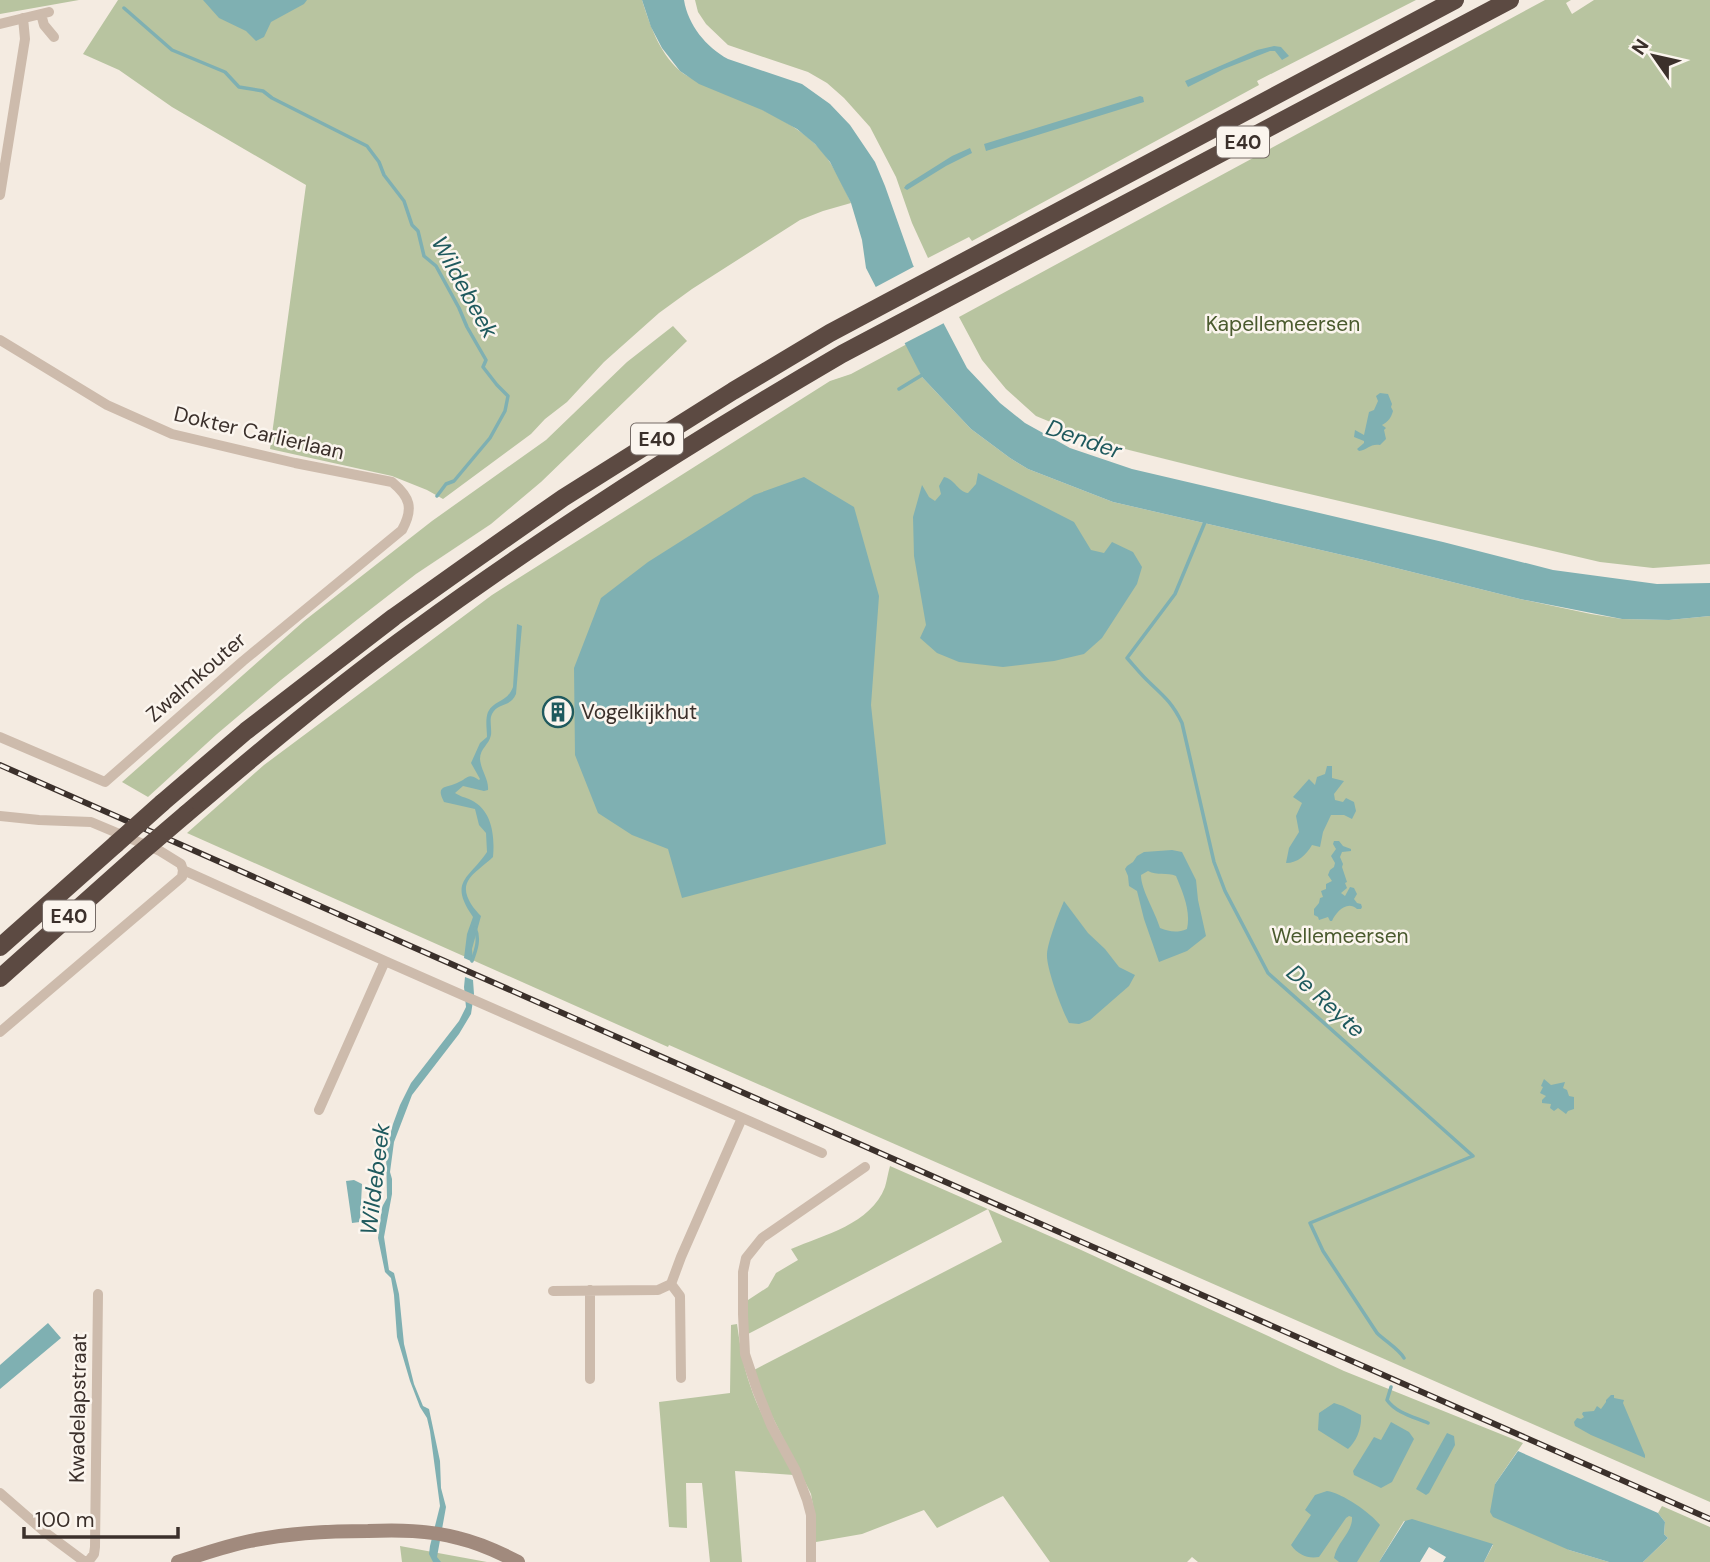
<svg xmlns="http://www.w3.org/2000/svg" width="1710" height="1562" font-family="'DM Sans',sans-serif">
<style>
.green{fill:#b8c4a0}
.water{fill:#7fb0b2;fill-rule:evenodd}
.pier{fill:#f4ebe1}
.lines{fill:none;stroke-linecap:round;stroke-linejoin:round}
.stream{stroke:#7fb0b2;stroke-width:3.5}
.street{stroke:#cdbbac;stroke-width:10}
.secondary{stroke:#a18a7d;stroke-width:14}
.highway{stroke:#5c4a42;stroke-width:18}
.rail-casing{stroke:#3b302b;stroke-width:6}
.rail{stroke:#fbf5ee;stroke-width:3.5;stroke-dasharray:10;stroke-linecap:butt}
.highway-bridge{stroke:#5c4a42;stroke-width:18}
.labels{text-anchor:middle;stroke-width:5;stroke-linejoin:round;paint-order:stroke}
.shield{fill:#fbf5ee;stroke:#756b66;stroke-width:2}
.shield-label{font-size:19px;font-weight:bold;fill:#3b302b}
.park-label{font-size:21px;fill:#4a5a2e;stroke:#fbf5ee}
.street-label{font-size:21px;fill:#3b302b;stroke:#fbf5ee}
.poi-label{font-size:21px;fill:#3b302b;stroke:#fbf5ee;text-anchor:start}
.water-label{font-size:23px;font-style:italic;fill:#1f5a5e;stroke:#fbf5ee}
</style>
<rect width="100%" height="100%" fill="#f4ebe1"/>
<!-- green -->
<path class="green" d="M0 0H79L0 14Z
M118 0H642C650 25 659 52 679 70 687 78 711 86 722 91 752 105 791 120 815 144 832 160 841 182 851 203L823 211 800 220 692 289 659 313 604 362 567 402 545 419 531 434 443 499 427 490 392 476 270 449 306 185 172 107 119 70 83 54Z
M695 0H1416L1257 81 1259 85 972 241 969 237 928 258 912 223 896 177 870 127 844 98 827 83 808 72 728 45 706 24 698 12Z
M1545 0H1571L1566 3 1572 14 1594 0H1710V564L1653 568 1600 562 1237 477 1101 443 1036 416 1006 389 982 360 959 317Z
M673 326 687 341 541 482 491 524 416 574 358 619 281 680 217 734 148 797 122 782 304 621 432 521 546 440 627 362Z
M907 344 922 377 971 429 1010 458 1028 469 1113 502 1364 560 1520 599 1591 614 1622 619 1669 620 1710 616V1502L669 1045 668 1047 187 833 264 765 492 595 830 381 851 374Z
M890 1166 1079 1249 1344 1371 1523 1443 1495 1484 1569 1550 1609 1562H1484L1493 1545 1404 1521 1379 1562H1198L1192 1557 1187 1562H1050L1003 1496 937 1528 924 1510 862 1534 816 1542V1523L811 1494 766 1404 754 1370 1002 1242 988 1209 748 1334V1300L768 1287 776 1273 798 1260 791 1249C824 1235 871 1224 885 1187 887 1180 888 1173 890 1166Z
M737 1324C740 1345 743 1365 750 1385 760 1416 779 1446 794 1475L735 1471 742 1562H710L702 1483H686L687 1528 669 1527 659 1402 730 1393 731 1325Z
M1662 1506 1710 1527V1562H1643L1668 1538 1664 1534 1665 1522 1658 1513Z
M400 1546 487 1562H402Z"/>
<!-- water -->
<path class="water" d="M203 0H307L304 4 271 22 264 37 256 41 246 31 219 18Z
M642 0H684C688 25 706 47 728 59L802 84 830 104 850 125 875 162 885 186 913 265 967 368 1000 403 1025 423 1070 448 1132 469 1443 542 1553 570 1657 584 1710 583V616L1669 620 1622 619 1520 599 1364 560 1113 502 1028 469 1010 458 971 429 922 377 866 268 862 240 851 203 830 162 815 144 797 129 762 110 699 84 680 71 662 48 651 27Z
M1274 46 1281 47 1289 56 1282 60 1275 51H1270L1224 69 1188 87 1185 81 1257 50Z
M1140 96 1143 97 1144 102 986 151 984 144Z
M970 148 972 153 946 166 907 190 904 188 906 185 952 156Z
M1380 393 1388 394 1392 404 1391 407 1393 411C1391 418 1388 422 1382 425L1386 428 1384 430 1386 439 1380 445C1371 443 1367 450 1359 451L1357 449 1364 443V441L1354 437 1355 430 1364 435 1369 412 1374 410 1378 401 1376 396Z
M978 473 1074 522 1091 550 1104 553 1112 542 1133 552 1142 567 1137 584 1102 638 1084 654 1054 661 1003 667 959 662 937 653 920 638 926 625 914 556 913 517 922 485 929 497 935 501 941 494 939 486 944 477C955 479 958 492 968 493L976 484Z
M804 477 854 507 879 596 871 705 886 844 682 898 668 849 632 835 598 813 575 755 574 668 601 598 648 562 754 495Z
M517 624 522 626 516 694C510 708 498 702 492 714 489 720 492 728 491 735 489 745 480 748 480 759 481 771 489 779 488 790L484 791 463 786 455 793C461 797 465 797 471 800 492 810 495 836 493 857 486 864 472 873 468 881 461 893 473 908 481 916L472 949 473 962 464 958 467 934 473 917C448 881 469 879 487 852L486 833 479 825 475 809 444 802C435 785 446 788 457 783 468 779 467 772 479 780L480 779 471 763 480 743 487 737C487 729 485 720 488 712 494 700 507 703 513 687Z
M1327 766H1332V778L1344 781 1334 794 1335 800 1343 802 1346 798 1354 802 1356 811 1352 819 1344 815H1331L1323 832 1320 847 1312 845C1306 855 1298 863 1286 863L1289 848 1299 832 1296 816 1302 803 1293 797 1309 779 1315 785 1317 777 1325 774Z
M1334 841H1339L1343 846 1351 849V851L1342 852 1340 857 1343 864 1342 867 1347 882 1345 883 1347 888 1341 893 1345 896 1350 887 1354 888 1357 894 1354 899 1357 903 1361 904 1362 907 1361 909H1357C1347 900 1336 912 1332 921H1330L1328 917 1319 920 1318 917 1314 915V909L1319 903 1320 898 1323 897 1321 891 1326 889V884L1332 881 1328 875 1330 870 1334 867 1335 863 1331 856 1336 849 1333 844Z
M1172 850 1182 852 1196 880 1198 900 1206 936 1187 951 1159 962 1144 919 1137 891 1129 886 1128 876 1125 869 1127 866 1133 862 1137 856 1144 852ZM1148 871C1157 876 1167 872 1176 876 1183 893 1191 911 1187 929 1177 933 1170 932 1160 928 1155 911 1141 890 1141 875Z
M1064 901 1088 933 1105 949 1119 967 1135 975 1129 986 1090 1020 1079 1024 1069 1023C1062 1010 1046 968 1047 954 1048 941 1059 913 1064 901Z
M465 977 473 980 474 994 471 1014 459 1034 412 1095 394 1142 390 1172 392 1179V1194L384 1237 389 1270 394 1273 399 1294 404 1344 414 1384 423 1406 429 1409 440 1461 441 1488 446 1507 437 1557 441 1562H433L429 1554 430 1546 440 1506 430 1431 427 1418 420 1407 410 1381 397 1337 394 1295 391 1278 385 1272 378 1238 382 1207 387 1198 386 1151 393 1124 400 1105 411 1083 459 1021 466 1007 464 987Z
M1544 1079 1551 1085 1565 1082 1563 1088 1567 1090 1569 1096 1574 1097V1109L1568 1111 1566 1114 1558 1108 1554 1111 1550 1108 1551 1104 1542 1103V1100L1546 1096 1540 1093 1543 1087 1541 1086Z
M354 1180 362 1184 360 1222 352 1223 346 1181Z
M48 1323 61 1338 0 1389V1365Z
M1611 1395H1614V1398L1624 1400 1623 1403 1645 1455V1458L1591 1435 1575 1426 1574 1422 1577 1418 1581 1419 1584 1417 1582 1414 1583 1412 1594 1411 1597 1406 1601 1409 1606 1402V1400Z
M1334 1403 1343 1406 1361 1415C1362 1427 1357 1441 1348 1449L1318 1430 1319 1413Z
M1391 1422 1409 1432 1414 1439 1392 1482 1381 1488 1354 1475 1353 1471 1374 1437 1381 1440Z
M1447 1433 1454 1436 1455 1445 1429 1493 1426 1495 1416 1489Z
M1518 1451 1658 1513 1665 1522 1664 1534 1668 1538 1643 1562H1609L1569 1550 1493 1517 1490 1512 1495 1484Z
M1327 1491C1342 1493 1371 1513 1380 1525L1357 1562H1339L1334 1558C1337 1542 1353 1532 1352 1517L1349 1516 1346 1518 1319 1557C1308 1559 1298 1555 1291 1545L1311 1515 1305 1510 1315 1495Z
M1412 1519 1493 1544 1484 1562H1443L1446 1557 1429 1547 1420 1562H1379L1405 1521Z"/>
<!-- pier -->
<path class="pier" d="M917 265 946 322 903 344 872 289Z"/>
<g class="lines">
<!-- stream -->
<path class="stream" d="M124 8 172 50 225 72 239 87 263 91 272 98 367 146 379 162 384 175 404 201 412 225 418 231 424 256 436 266 459 308 467 327 486 360 483 367 497 385 508 396 505 411 490 438 454 481 446 484 437 496
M899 389 922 375
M1205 522 1175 594 1127 658C1135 667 1142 676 1150 683 1165 697 1173 704 1182 723L1214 862 1225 891 1268 973 1473 1156 1310 1223 1323 1251 1377 1333C1385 1341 1399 1349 1404 1358
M472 961C476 950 480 939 475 928
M1391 1387 1387 1400C1396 1413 1414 1417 1428 1423"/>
<!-- street -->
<path class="street" d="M41 14 44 25 54 37
M0 24 49 12
M0 195 25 39 23 18
M0 340 107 405 172 434 295 463 392 482C410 497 414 508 402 530L243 661 105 782 0 737
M0 816 39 820 91 822 160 851 181 864 183 870 182 877 175 883 0 1032
M183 870 385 961 319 1110
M385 961 822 1153
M671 1284 680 1296 681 1378
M553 1291 658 1290 671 1284 681 1257 742 1118
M590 1379V1290
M0 1493 46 1533 85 1562
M88 1562 94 1554 95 1547 98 1294
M811 1562V1515L807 1500 796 1471 771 1425 757 1390 745 1354 743 1314V1272L746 1258 762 1238 865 1167"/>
<!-- secondary -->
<path class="secondary" d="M178 1562C202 1554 226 1546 250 1541 288 1533 329 1531 368 1531 398 1530 428 1530 458 1538 479 1543 499 1552 518 1562"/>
<!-- highway -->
<path class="highway" d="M162 803 246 731 394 617 463 568 563 498 733 391 830 333 1455 0
M186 814C260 751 335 688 414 631 551 531 695 440 842 354L1510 0
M0 947 116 844
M0 978 138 855"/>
<!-- rail casing -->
<g class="rail-casing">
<path id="rail" d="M0 765 1710 1519"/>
</g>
<!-- rail -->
<use href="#rail" class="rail"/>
<!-- highway-bridge -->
<path class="highway-bridge" d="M116 844 162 803
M138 855 186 814"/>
</g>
<!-- icons -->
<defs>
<g id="building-ring" transform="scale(1.575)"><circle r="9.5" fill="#fbf5ee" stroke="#1f5a5e" stroke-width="1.5"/><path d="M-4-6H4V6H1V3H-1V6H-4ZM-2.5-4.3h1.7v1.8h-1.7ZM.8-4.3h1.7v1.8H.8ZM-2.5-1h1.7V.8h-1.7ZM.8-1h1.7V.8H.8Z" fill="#1f5a5e"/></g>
</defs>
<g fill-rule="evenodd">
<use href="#building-ring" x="558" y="712"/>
</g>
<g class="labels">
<!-- shield labels -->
<g class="shield">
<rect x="1217" y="126.5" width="52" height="31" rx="5"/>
<rect x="631" y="423.5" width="52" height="31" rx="5"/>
<rect x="43" y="900.5" width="52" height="31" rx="5"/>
</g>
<g class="shield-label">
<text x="1243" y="149">E40</text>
<text x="657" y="446">E40</text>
<text x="69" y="923">E40</text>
</g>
<!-- park labels -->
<g class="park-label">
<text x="1283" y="331">Kapellemeersen</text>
<text x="1340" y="943">Wellemeersen</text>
</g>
<!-- street labels -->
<g class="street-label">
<text transform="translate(259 433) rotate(13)" y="7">Dokter Carlierlaan</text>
<text transform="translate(196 677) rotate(-41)" y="7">Zwalmkouter</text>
<text transform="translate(78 1408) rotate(-89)" y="7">Kwadelapstraat</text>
</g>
<!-- poi labels -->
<g class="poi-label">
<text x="581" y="719">Vogelkijkhut</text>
</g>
<!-- water labels -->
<g class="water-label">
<text transform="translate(465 287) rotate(61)" y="8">Wildebeek</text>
<text transform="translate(1084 439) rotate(19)" y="8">Dender</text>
<text transform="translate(1326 1001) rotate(42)" y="8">De Reyte</text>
<text transform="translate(375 1179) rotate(-83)" y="8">Wildebeek</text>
</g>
</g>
<!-- north arrow -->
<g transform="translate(1654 56) rotate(304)" stroke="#fbf5ee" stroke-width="5" paint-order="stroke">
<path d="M0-5L12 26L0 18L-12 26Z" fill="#3b302b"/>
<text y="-10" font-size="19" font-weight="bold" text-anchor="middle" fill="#3b302b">N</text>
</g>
<!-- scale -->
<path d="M24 1527v10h154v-10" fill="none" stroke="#3b302b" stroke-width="3.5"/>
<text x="35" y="1527" font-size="21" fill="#3b302b" stroke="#fbf5ee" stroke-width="5" paint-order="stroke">100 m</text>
</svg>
